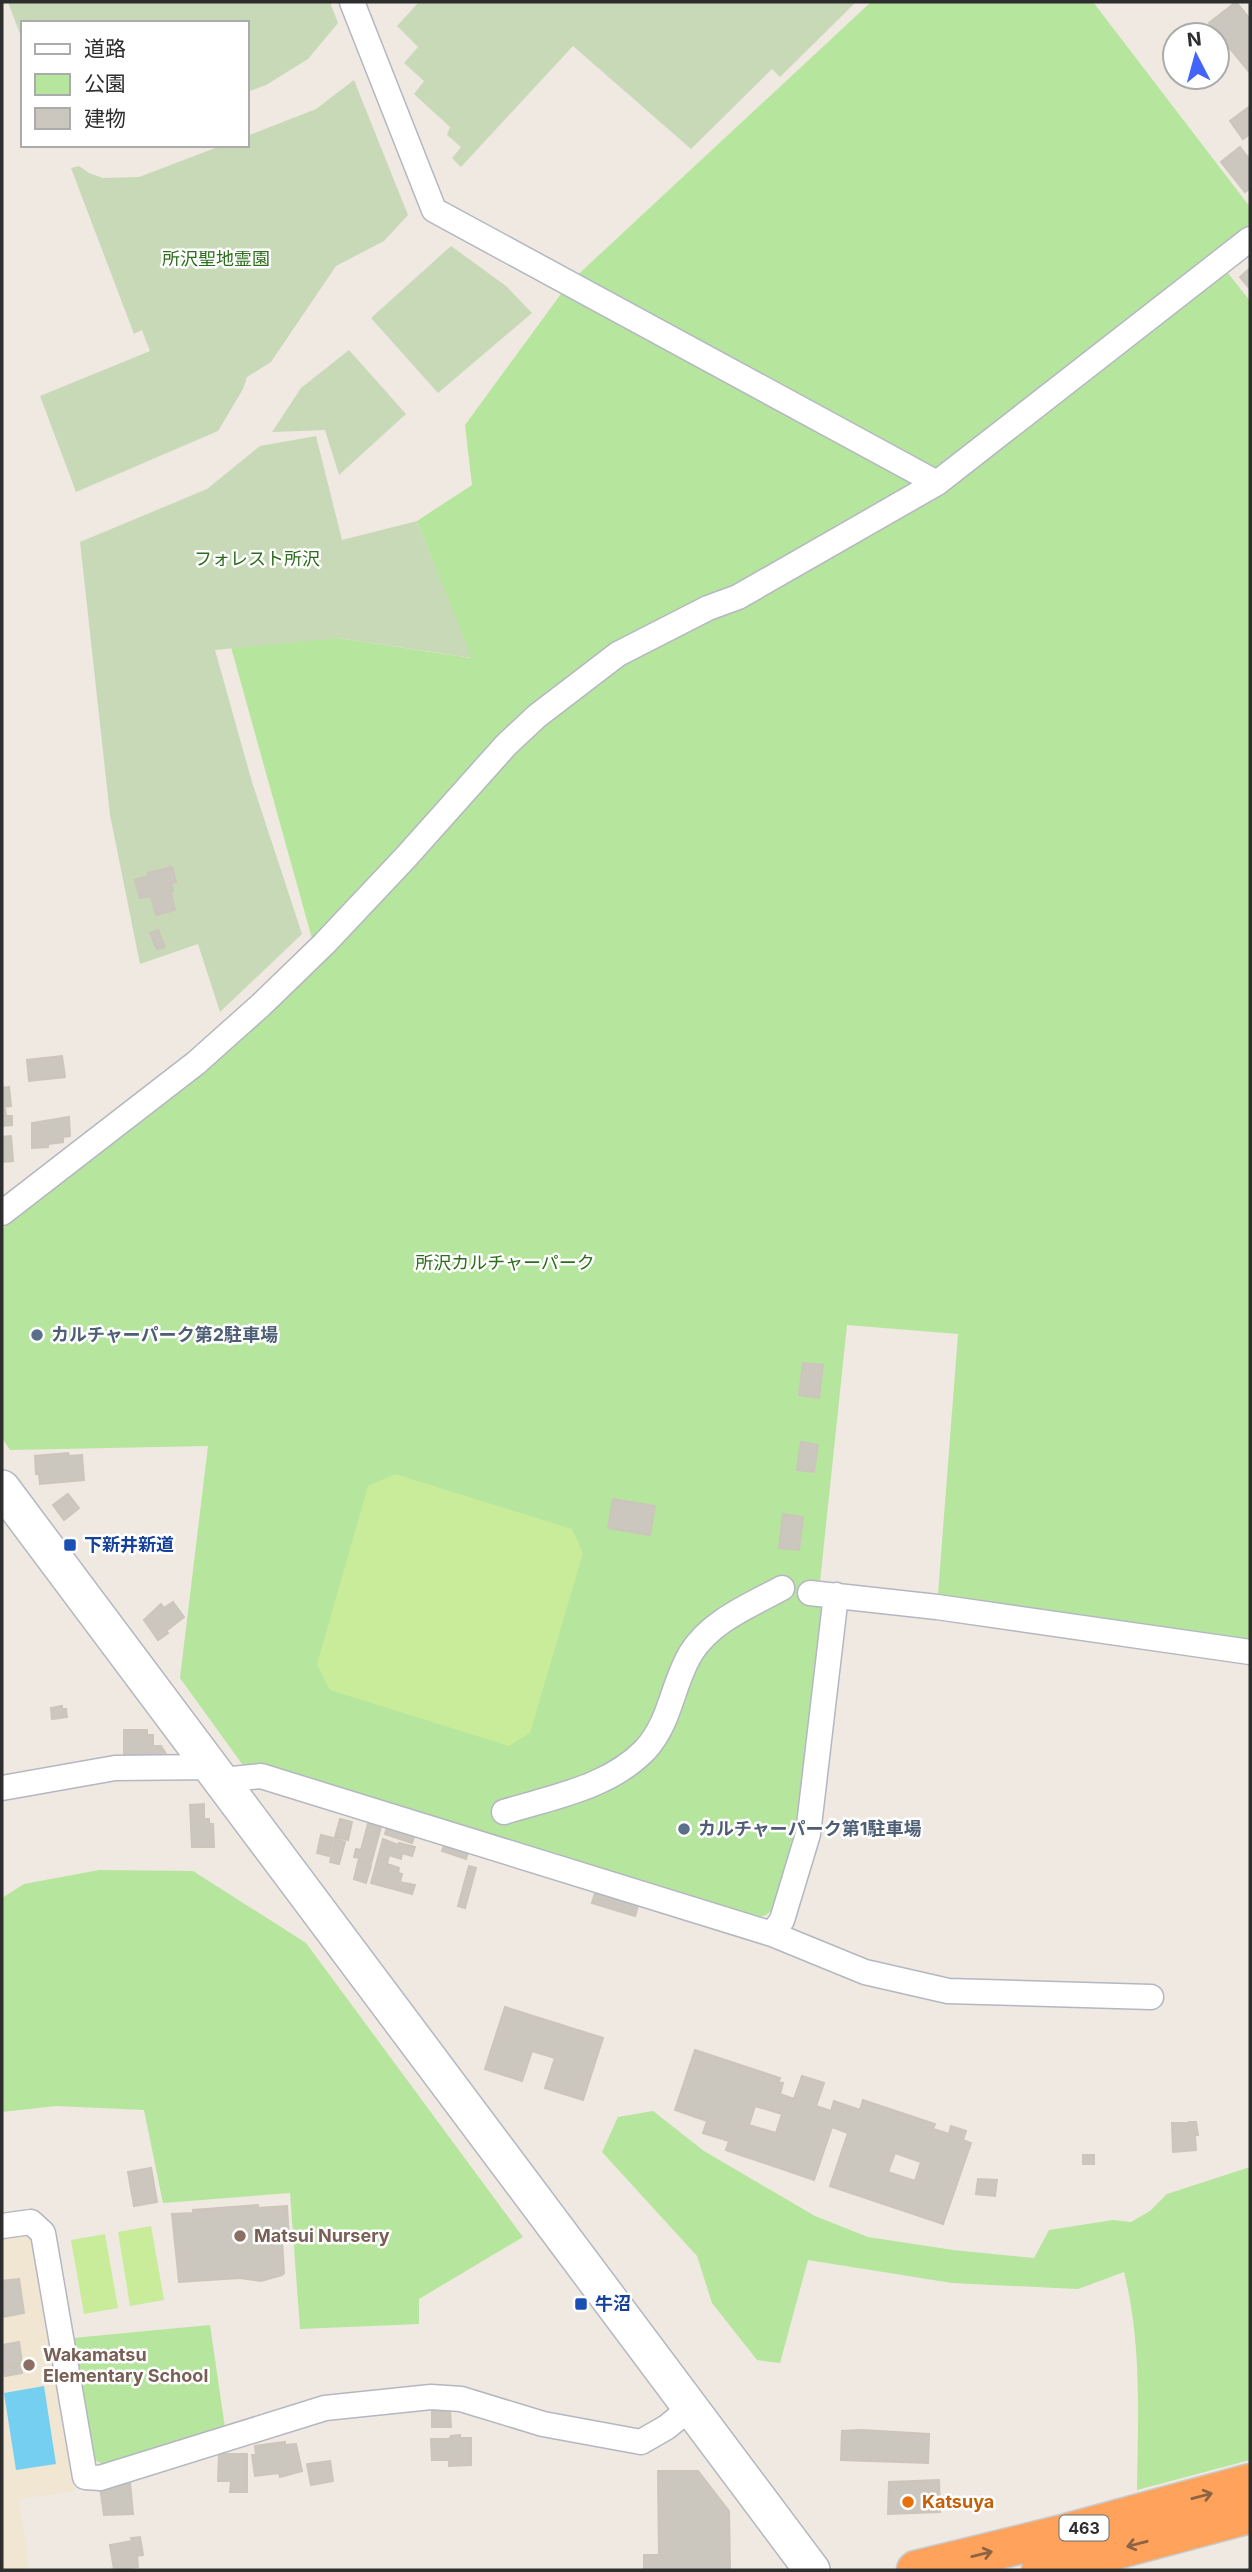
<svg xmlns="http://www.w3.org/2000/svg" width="1252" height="2572" font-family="Inter,'Noto Sans JP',sans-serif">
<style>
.education{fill:#f0e6d1}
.green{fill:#b6e59e}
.cemetery{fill:#c8d9b8}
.pitch{fill:#c9ec9a}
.water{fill:#75cff0}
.building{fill:#cbc7bf;stroke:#cbc5ba;stroke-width:2;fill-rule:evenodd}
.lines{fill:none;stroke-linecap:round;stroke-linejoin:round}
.street-casing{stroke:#b4b7c1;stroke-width:27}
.secondary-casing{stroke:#b4b7c1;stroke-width:38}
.highway-casing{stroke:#c9c9c9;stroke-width:41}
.street{stroke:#fff;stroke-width:24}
.secondary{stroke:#fff;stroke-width:35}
.highway{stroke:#ffa35c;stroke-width:38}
.oneway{stroke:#8c6343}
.service-dot{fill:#5c6f8a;stroke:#fff;stroke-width:2.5}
.transit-dot{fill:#1a4fb4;stroke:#fff;stroke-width:2.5}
.education-dot{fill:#8d6e63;stroke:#fff;stroke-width:2.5}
.food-dot{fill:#e8710a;stroke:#fff;stroke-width:2.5}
.labels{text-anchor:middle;stroke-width:5;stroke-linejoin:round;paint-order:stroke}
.shield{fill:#fff;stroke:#6d6d6d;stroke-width:2}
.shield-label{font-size:16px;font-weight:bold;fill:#2e2e2e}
.park-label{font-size:18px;fill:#2c6e1b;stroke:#fff}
.service-label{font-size:18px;font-weight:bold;fill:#4e5e75;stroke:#fff;text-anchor:start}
.transit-label{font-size:18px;font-weight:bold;fill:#164399;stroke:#fff;text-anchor:start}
.education-label{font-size:18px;font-weight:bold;fill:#785e54;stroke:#fff;text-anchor:start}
.food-label{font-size:18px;font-weight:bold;fill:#c56008;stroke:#fff;text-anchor:start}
</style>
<rect width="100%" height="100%" fill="#efe9e1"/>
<!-- education -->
<path class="education" d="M24 2232 37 2239 74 2491 19 2499 29 2570H2V2235Z"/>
<!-- green -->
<path class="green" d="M871 2H1093L1250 207V239L1220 263 1250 301V1652L937 1607 958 1334 847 1325 820 1582 830 1602 798 1839 777 1906 766 1915 754 1919 242 1764 180 1678 208 1446 10 1450 2 1438V1229L195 1076 318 960 229 640 338 638 471 658 417 521 472 485 465 425 569 283Z
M99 1870 193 1871 306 1943 523 2237 419 2299V2324L300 2329 290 2193 163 2203 144 2110 56 2106 2 2112V1898L24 1884Z
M653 2111 704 2151 815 2216 868 2237 953 2250 1034 2258 1049 2230 1113 2220 1131 2222 1150 2211 1167 2194 1250 2167V2460L1137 2490C1138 2418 1142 2343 1124 2272L1078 2289 952 2283 808 2260 780 2363 757 2360 712 2303 697 2256 602 2152 618 2117Z
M210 2325 225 2428 105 2466 93 2459 73 2338Z"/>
<!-- cemetery -->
<path class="cemetery" d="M8 2H330L338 23 308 59 266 85 247 92V23H23V42Z
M419 2H856L780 77 772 69 691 149 573 46 461 167 452 158 461 147 447 135 450 127 414 94 424 81 404 63 418 47 397 26Z
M354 80 408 215 384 241 336 266 271 362 247 377 243 389 218 431 76 492 40 396 150 351 142 330 134 334 71 168 79 166 89 173 103 178 139 177 223 145H247V136L316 109Z
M451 246 506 286 532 313 438 393 371 318Z
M349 350 406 414 339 475 325 430 272 432 301 388Z
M316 436 342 540 417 521 472 658 338 638 215 650 252 782 302 934 220 1012 198 944 140 964 110 815 80 542 207 489 260 446Z"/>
<!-- pitch -->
<path class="pitch" d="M395 1474 572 1529 583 1553 530 1733 509 1746 330 1690 317 1664 368 1486Z
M151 2226 164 2300 130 2306 118 2232Z
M105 2234 118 2308 84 2314 71 2240Z"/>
<!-- water -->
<path class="water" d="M44 2386 56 2464 16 2470 4 2393Z"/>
<!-- building -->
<path class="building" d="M1236 2 1250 19V73L1209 23Z
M1250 106V134L1243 139 1230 121Z
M1240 147 1250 160V188L1245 192 1221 162Z
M1250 268V289L1240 277Z
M172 867 176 882 171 883 173 891 171 892 175 910 156 915 151 896 140 898 135 880 149 876 148 873Z
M158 930 165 947 157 949 150 933Z
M62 1056 65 1077 29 1081 27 1060Z
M2 1084 3 1088 9 1087 11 1106 2 1107Z
M2 1108H5L6 1116H12V1125L2 1126Z
M69 1117 70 1136 63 1137V1142L48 1144V1147L32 1148V1123Z
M11 1136 13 1161 2 1162V1137Z
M803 1363 823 1365 819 1398 799 1395Z
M801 1442 818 1445 814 1472 797 1470Z
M68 1453 69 1456 82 1455 84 1480 40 1484 39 1474H36L35 1456Z
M68 1494 79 1508 64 1520 53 1505Z
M613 1499 655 1506 650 1535 608 1528Z
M783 1514 803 1517 799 1550 779 1548Z
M173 1602 184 1617 166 1631 168 1633 158 1640 144 1620 161 1604 164 1608Z
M62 1706V1709H66L67 1717 52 1719 51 1708Z
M124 1730H147V1735H153V1746H161L166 1754V1762H124Z
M204 1804V1819H209V1824H213L214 1847H192L190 1805Z
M340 1819 352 1822 348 1840 335 1837Z
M369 1820 382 1823 371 1864 359 1861V1858L354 1857 356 1849 361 1850Z
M389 1821 417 1829 412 1843 385 1834Z
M321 1835 333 1838 329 1856 317 1853Z
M335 1839 345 1842 339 1864 330 1862Z
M383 1839 398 1845 399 1843 415 1847 412 1856 402 1853 401 1859 389 1855 387 1864 399 1868 398 1873 402 1874 400 1882 415 1885 412 1894 371 1883Z
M446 1841 469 1849 466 1859 442 1851Z
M358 1862 371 1866 366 1883 354 1879Z
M469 1866 476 1868 465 1908 458 1906Z
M597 1886 640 1899 635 1916 592 1903Z
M505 2007 603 2038 583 2100 545 2088 555 2058 532 2051 522 2081 485 2069Z
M695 2050 780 2078 778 2082 783 2083 780 2094 794 2099 802 2076 824 2083 816 2106 831 2111 834 2101 860 2110 863 2100 935 2124 933 2129 949 2134 951 2126 966 2131 963 2140 971 2143 943 2224 830 2186 848 2133 832 2127 814 2180 726 2150 729 2141 703 2133 707 2121 675 2110ZM755 2106 782 2114 776 2133 749 2125ZM895 2153 921 2162 915 2181 888 2172Z
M1188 2122 1189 2137H1195L1196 2150 1173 2152 1172 2123Z
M1189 2122H1196L1198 2135H1190Z
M1083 2155H1094V2164H1083Z
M151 2168 157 2202 134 2206 128 2172Z
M978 2179 997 2180 995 2196 976 2194Z
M258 2205V2208L287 2206 289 2240H282L284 2273 282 2275 261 2281 240 2278 179 2282 172 2214 193 2213V2210Z
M19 2279 24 2313 2 2317V2281Z
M19 2342 22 2363 2 2366V2345Z
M21 2365 22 2373 5 2376 3 2368Z
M432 2411H450L451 2427H432Z
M861 2430 929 2434 928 2463 841 2460 842 2431Z
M460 2435V2438H471V2465L449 2466V2460H432L431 2439H449L451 2436Z
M285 2442V2445L296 2444 302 2471 280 2477 279 2473 255 2476 252 2455H256L255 2446Z
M219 2454H247V2492H230L231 2481H218Z
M330 2461 333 2481 311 2485 307 2464Z
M658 2471H698L729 2511 730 2570H644V2555H659Z
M939 2480 940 2512 888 2514 889 2482Z
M130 2483 133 2514 104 2515 100 2487Z
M140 2537 143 2555 137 2556 138 2567 114 2570 110 2545 132 2541 131 2538Z"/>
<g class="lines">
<!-- street casing -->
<g class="street-casing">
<path id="street" d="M352 2 434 210 937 483
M2 1213 196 1063 261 1005 324 944 406 857 506 745 537 716 618 654 708 608 738 597 937 483 1250 239
M810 1593 937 1607 1250 1652
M222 1780 261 1776 772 1934 865 1972 948 1991 1151 1997
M2 1788 115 1768 211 1767
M504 1812C552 1797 608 1788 645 1750 671 1722 672 1684 691 1653 711 1621 749 1606 782 1588
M772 1934 782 1920 808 1834 836 1595
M2 2226 31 2222 43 2233 85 2477 100 2478 325 2408 431 2397 461 2399 543 2424 641 2442 667 2427 690 2408"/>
</g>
<!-- secondary casing -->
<g class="secondary-casing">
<path id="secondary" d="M2 1488 812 2570"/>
</g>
<!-- highway casing -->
<g class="highway-casing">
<path id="highway" d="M916 2570 1055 2536 1250 2483
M1041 2570 1250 2514"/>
</g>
<!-- street -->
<use href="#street" class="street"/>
<!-- secondary -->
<use href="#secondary" class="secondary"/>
<!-- highway -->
<use href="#highway" class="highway"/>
</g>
<!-- one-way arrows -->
<defs><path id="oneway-shaft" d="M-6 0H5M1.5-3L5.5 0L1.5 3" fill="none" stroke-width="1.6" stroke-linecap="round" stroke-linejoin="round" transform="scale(1.75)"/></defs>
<g class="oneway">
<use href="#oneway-shaft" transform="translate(1202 2496) rotate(-15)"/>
<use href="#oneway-shaft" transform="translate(1137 2544) rotate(165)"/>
<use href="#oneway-shaft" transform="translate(982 2554) rotate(-14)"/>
</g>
<!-- markers -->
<g class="service-dot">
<circle cx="37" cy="1335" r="7"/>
<circle cx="684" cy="1829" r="7"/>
</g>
<g class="transit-dot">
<rect x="63" y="1538" width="14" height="14" rx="3.5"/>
<rect x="574" y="2297" width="14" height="14" rx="3.5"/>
</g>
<g class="education-dot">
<circle cx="240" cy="2236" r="7"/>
<circle cx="29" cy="2365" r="7"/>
</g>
<circle class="food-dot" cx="908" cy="2502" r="7"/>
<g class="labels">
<!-- shield labels -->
<rect class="shield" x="1059.5" y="2515.5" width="49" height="25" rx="5"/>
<g class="shield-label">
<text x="1084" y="2534">463</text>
</g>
<!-- park labels -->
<g class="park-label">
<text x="216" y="265">所沢聖地霊園</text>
<text x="257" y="565">フォレスト所沢</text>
<text x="505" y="1269">所沢カルチャーパーク</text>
</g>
<!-- service labels -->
<g class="service-label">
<text x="51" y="1341">カルチャーパーク第2駐車場</text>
<text x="698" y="1835">カルチャーパーク第1駐車場</text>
</g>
<!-- transit labels -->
<g class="transit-label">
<text x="84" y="1551">下新井新道</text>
<text x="595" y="2310">牛沼</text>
</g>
<!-- education labels -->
<g class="education-label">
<text x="254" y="2242">Matsui Nursery</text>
<text x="43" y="2361">Wakamatsu<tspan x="43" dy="21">Elementary School</tspan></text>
</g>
<!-- food labels -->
<g class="food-label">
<text x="922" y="2508">Katsuya</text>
</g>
</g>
<!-- border -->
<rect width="1252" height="2572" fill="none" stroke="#2e2e2e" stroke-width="7"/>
<!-- legend -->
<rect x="21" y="21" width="228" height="126" fill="#ffffff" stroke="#ababab" stroke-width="2"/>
<rect x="35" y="44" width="35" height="10" fill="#ffffff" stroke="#ababab" stroke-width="2"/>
<text x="84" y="56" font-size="21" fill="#2e2e2e">道路</text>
<rect x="35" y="74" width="35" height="21" fill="#b6e59e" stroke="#ababab" stroke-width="2"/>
<text x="84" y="91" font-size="21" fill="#2e2e2e">公園</text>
<rect x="35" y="108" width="35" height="21" fill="#cbc7bf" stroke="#ababab" stroke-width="2"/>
<text x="84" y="126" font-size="21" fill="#2e2e2e">建物</text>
<!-- north arrow -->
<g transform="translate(1196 56) rotate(354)"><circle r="33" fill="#ffffff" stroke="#ababab" stroke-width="2"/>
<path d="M0-5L12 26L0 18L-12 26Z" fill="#4264fb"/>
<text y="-10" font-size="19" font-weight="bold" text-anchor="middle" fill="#2e2e2e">N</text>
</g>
</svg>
